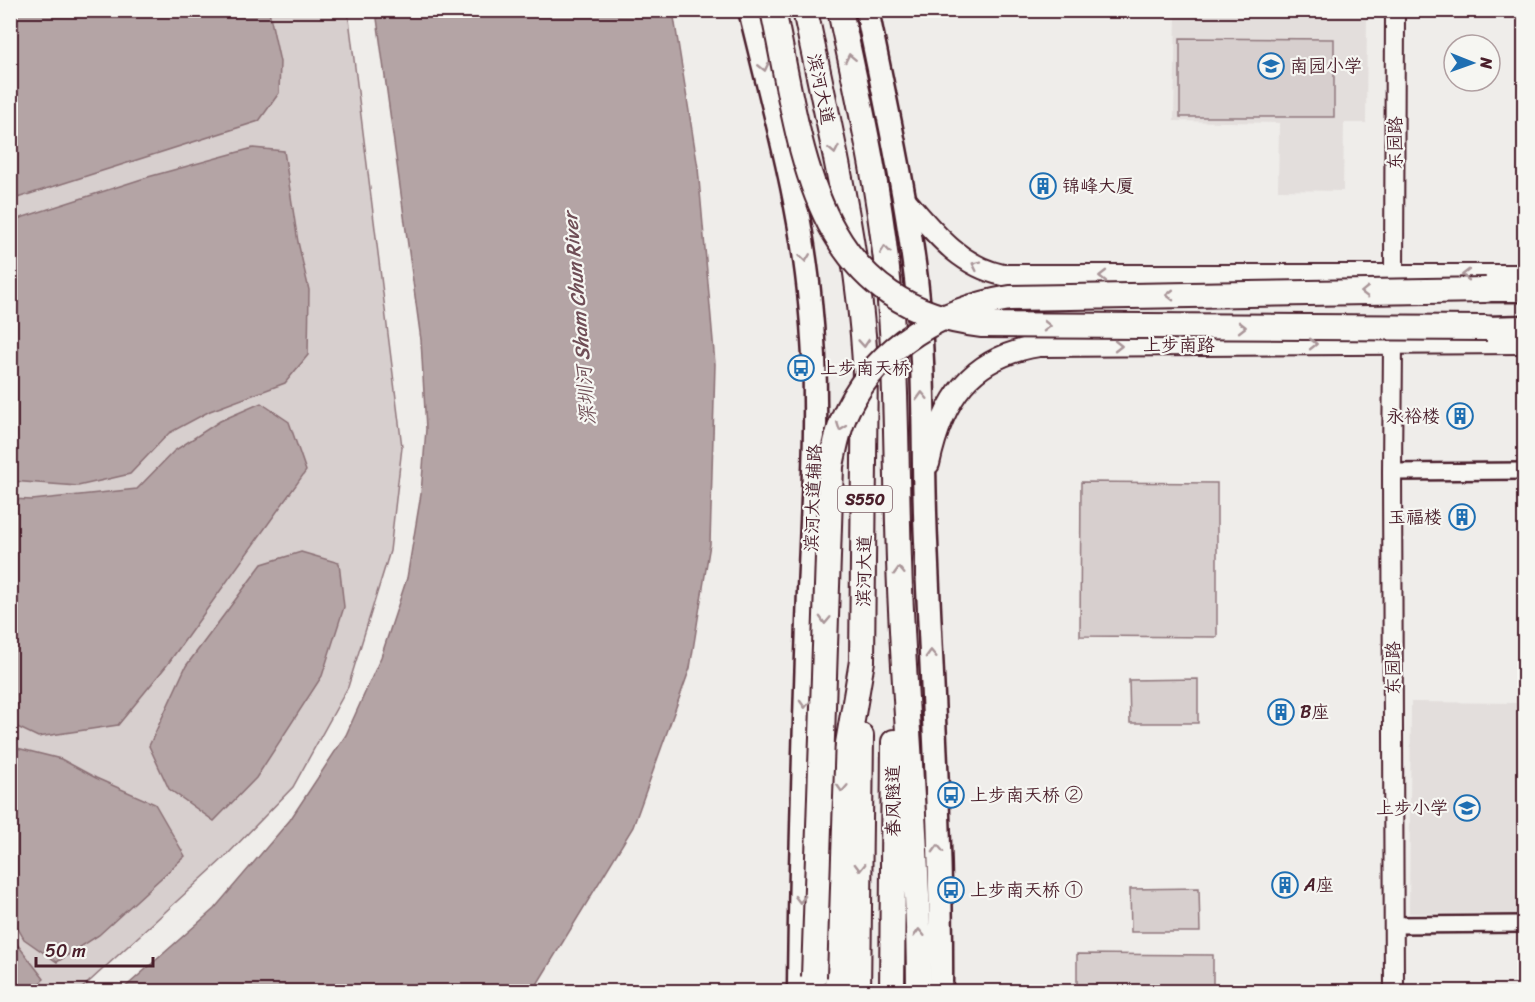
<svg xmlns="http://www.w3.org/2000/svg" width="1535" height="1002" font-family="Sriracha,'LXGW WenKai TC',sans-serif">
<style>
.built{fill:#e3dedc}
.green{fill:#d7cfce;stroke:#90777c;stroke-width:1.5}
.water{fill:#b4a4a5;stroke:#8a6f74;stroke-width:1.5}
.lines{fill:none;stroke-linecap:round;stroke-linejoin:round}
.minor-casing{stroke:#4a1f2b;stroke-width:20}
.tertiary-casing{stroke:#4a1f2b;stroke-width:22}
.secondary-casing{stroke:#4a1f2b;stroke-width:24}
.primary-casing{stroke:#4a1f2b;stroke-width:27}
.trunk-casing{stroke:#4a1f2b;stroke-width:28}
.minor{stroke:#f6f6f2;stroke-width:15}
.tertiary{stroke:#f6f6f2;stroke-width:18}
.secondary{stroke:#f6f6f2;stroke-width:20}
.primary{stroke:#f6f6f2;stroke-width:22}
.trunk{stroke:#f6f6f2;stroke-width:24}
.trunk-bridge-casing{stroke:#4a1f2b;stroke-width:28;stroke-linecap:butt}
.trunk-bridge{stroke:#f6f6f2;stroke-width:24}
.oneway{stroke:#a99598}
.labels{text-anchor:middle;stroke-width:4.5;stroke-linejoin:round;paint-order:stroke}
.shield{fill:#f6f6f2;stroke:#7e6067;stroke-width:1.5}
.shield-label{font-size:16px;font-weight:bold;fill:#4a1f2b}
.poi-label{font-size:18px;fill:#4a1f2b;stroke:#f6f6f2;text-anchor:start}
.street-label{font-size:18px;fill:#4a1f2b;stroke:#f6f6f2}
.water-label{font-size:20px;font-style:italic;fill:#6f4e56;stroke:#f6f6f2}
</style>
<rect width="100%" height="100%" fill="#efedea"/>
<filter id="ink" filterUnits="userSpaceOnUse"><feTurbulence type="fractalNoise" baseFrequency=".0167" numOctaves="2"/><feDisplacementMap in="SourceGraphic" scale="12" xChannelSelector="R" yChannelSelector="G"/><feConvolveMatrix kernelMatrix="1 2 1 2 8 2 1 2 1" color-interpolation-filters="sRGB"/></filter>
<g filter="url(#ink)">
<!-- built -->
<path class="built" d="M1176 11H1367L1366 123H1344L1343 191 1278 190 1279 123 1174 121Z
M1411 702 1524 703V914L1409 913Z"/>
<!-- green -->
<path class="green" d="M10 11H348L402 447 390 551 348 687 293 787 225 857 79 991H11Z
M1180 38 1334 39V117H1180Z
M1081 482 1217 483V637L1080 636Z
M1198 679V723H1130L1129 680Z
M1199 888 1200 932H1131L1130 889Z
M1077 954 1213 955V991H1077Z"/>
<!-- water -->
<path class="water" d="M11 10 269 11 280 62 279 93 259 121 11 200Z
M376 11H673L698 168 715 364 710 544 690 668 633 827 533 991H121L214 909 290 820 346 735 381 657 407 578 421 494 426 429 421 340Z
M253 148 284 151 298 242 309 290 308 355 285 383 210 411 169 433 130 474 78 486 11 481V221L148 177Z
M261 403 289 422 306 471 167 665 118 725 38 737 11 724V499L32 500 137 489 174 451 220 421Z
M301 552 339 563 344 607 322 676 256 778 214 821 169 789 149 746 186 666 262 564Z
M17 748 61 759 96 778 155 804 185 856 99 935 57 962 24 939 11 916 10 750Z
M10 935 44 979 31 991H11Z"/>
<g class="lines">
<!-- minor casing -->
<g class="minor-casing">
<path id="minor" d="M1392 472 1524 471
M1395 925 1524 924"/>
</g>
<!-- tertiary casing -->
<g class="tertiary-casing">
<path id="tertiary" d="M1394 275 1395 10
M1393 344 1392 472 1394 992"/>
</g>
<!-- secondary casing -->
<g class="secondary-casing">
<path id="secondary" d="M905 199C933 231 959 266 1003 275H1524
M929 464C943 399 970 357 1039 346L1524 343"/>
</g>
<!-- primary casing -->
<g class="primary-casing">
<path id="primary" d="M750 10C773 107 801 203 810 302 820 397 813 494 809 590 805 724 800 857 799 992
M867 10C885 100 905 188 916 279 926 365 922 454 926 541 932 691 942 841 941 992
M1486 290H1524
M1487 328 1524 327"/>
</g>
<!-- trunk casing -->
<g class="trunk-casing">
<path id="trunk" d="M805 10C829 127 858 243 865 362L862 661 842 779 837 992
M840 10C858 96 878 182 887 269 899 382 895 497 901 610 907 737 919 864 919 992
M858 992 861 736
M892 992 894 742"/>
</g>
<!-- minor -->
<use href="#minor" class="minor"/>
<!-- tertiary -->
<use href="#tertiary" class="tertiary"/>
<!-- secondary -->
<use href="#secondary" class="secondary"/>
<!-- primary -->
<use href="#primary" class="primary"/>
<!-- trunk -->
<use href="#trunk" class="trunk"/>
<!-- trunk-bridge casing -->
<g class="trunk-bridge-casing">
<path id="trunk-bridge" d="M773 10C802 146 810 306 982 325L1487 328
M814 977 831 466C835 446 839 426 848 408 880 345 941 309 1010 298L1486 290"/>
</g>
<!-- trunk-bridge -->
<use href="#trunk-bridge" class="trunk-bridge"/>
</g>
<!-- one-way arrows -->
<defs><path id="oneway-chevron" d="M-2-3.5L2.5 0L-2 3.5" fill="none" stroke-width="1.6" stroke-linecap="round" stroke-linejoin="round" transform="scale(1.5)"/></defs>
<g class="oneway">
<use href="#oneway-chevron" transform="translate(850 58) rotate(-102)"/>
<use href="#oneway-chevron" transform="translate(764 67) rotate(77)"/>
<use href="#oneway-chevron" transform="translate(834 150) rotate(79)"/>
<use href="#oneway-chevron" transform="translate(885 250) rotate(-97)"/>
<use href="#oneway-chevron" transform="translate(805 258) rotate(82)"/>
<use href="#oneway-chevron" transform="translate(976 265) rotate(-154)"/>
<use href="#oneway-chevron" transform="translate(1466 275) rotate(180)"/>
<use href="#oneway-chevron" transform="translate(1103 276) rotate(180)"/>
<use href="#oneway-chevron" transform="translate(1365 292) rotate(179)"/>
<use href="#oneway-chevron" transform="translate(1170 295) rotate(179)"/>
<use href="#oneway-chevron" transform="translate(1047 326) rotate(1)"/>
<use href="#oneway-chevron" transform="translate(1242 327)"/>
<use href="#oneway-chevron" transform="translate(864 343) rotate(86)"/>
<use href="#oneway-chevron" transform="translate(1313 344)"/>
<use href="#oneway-chevron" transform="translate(1118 346)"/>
<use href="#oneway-chevron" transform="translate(922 396) rotate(-92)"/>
<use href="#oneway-chevron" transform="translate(841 427) rotate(110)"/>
<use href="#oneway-chevron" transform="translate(899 571) rotate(-92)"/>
<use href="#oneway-chevron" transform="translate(825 620) rotate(92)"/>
<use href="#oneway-chevron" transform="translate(931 654) rotate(-92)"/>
<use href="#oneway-chevron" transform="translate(805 704) rotate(92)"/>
<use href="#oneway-chevron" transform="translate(842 788) rotate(93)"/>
<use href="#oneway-chevron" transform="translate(938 849) rotate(-92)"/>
<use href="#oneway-chevron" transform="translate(860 867) rotate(91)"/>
<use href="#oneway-chevron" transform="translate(800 899) rotate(91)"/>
<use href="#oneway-chevron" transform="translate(919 933) rotate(-92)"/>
</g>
</g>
<!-- icons -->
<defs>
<g id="school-ring" transform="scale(1.35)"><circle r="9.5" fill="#f6f6f2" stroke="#1f6fb2" stroke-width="1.5"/><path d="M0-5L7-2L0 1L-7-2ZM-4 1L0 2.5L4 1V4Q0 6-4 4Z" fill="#1f6fb2"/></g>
<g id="building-ring" transform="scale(1.35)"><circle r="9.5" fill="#f6f6f2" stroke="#1f6fb2" stroke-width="1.5"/><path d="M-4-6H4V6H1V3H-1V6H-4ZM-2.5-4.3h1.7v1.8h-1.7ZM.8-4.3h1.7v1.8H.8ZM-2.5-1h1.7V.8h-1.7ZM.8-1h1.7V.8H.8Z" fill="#1f6fb2"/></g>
<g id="bus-ring" transform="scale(1.35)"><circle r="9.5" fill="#f6f6f2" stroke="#1f6fb2" stroke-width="1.5"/><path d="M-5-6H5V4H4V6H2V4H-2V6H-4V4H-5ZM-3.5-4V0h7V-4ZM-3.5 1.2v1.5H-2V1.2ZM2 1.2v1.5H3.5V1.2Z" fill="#1f6fb2"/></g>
</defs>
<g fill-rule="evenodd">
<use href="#school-ring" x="1271" y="66"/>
<use href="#building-ring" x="1043" y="186"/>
<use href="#bus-ring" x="801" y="368"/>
<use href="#building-ring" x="1460" y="416"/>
<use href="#building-ring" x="1462" y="517"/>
<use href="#building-ring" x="1281" y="712"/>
<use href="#bus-ring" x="951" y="795"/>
<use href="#school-ring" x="1467" y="808"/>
<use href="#building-ring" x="1285" y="885"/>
<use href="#bus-ring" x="951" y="890"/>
</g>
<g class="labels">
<!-- shield labels -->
<rect class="shield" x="838" y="486" width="54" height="26" rx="4.5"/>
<g class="shield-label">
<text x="865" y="505">S550</text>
</g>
<!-- poi labels -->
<g class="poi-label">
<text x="1290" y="72">南园小学</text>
<text x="1062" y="192">锦峰大厦</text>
<text x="820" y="374">上步南天桥</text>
<text x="1440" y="422" text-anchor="end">永裕楼</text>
<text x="1442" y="523" text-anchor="end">玉福楼</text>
<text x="1300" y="718">B座</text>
<text x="970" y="801">上步南天桥 ②</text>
<text x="1448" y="814" text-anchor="end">上步小学</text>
<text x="1304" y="891">A座</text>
<text x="970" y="896">上步南天桥 ①</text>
</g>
<!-- street labels -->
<g class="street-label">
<text transform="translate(821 89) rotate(78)" y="6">滨河大道</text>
<text transform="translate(1395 143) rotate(-90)" y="6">东园路</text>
<text x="1179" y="351">上步南路</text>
<text transform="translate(813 498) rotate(-88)" y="6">滨河大道辅路</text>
<text transform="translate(864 571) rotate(-89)" y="6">滨河大道</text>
<text transform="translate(1393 668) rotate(-90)" y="6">东园路</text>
<text transform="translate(893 801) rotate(-90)" y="6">春风隧道</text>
</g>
<!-- water labels -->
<g class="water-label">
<text transform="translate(579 319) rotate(-95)" y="7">深圳河 Sham Chun River</text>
</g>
</g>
<!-- margin -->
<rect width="1535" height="1002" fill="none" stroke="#f6f6f2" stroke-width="36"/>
<rect x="18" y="18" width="1499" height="966" fill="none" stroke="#4a1f2b" stroke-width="2" filter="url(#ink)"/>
<!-- north arrow -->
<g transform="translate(1472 63) rotate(91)"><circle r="28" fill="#f6f6f2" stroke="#b1a0a2" stroke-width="1.5"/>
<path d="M0-4.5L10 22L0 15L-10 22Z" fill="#1f6fb2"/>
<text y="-9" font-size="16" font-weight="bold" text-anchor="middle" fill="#4a1f2b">N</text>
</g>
<!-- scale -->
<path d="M36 957v9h117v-9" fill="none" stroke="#4a1f2b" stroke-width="3"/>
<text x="45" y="957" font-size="18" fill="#4a1f2b" stroke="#f6f6f2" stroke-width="4.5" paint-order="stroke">50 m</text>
</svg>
